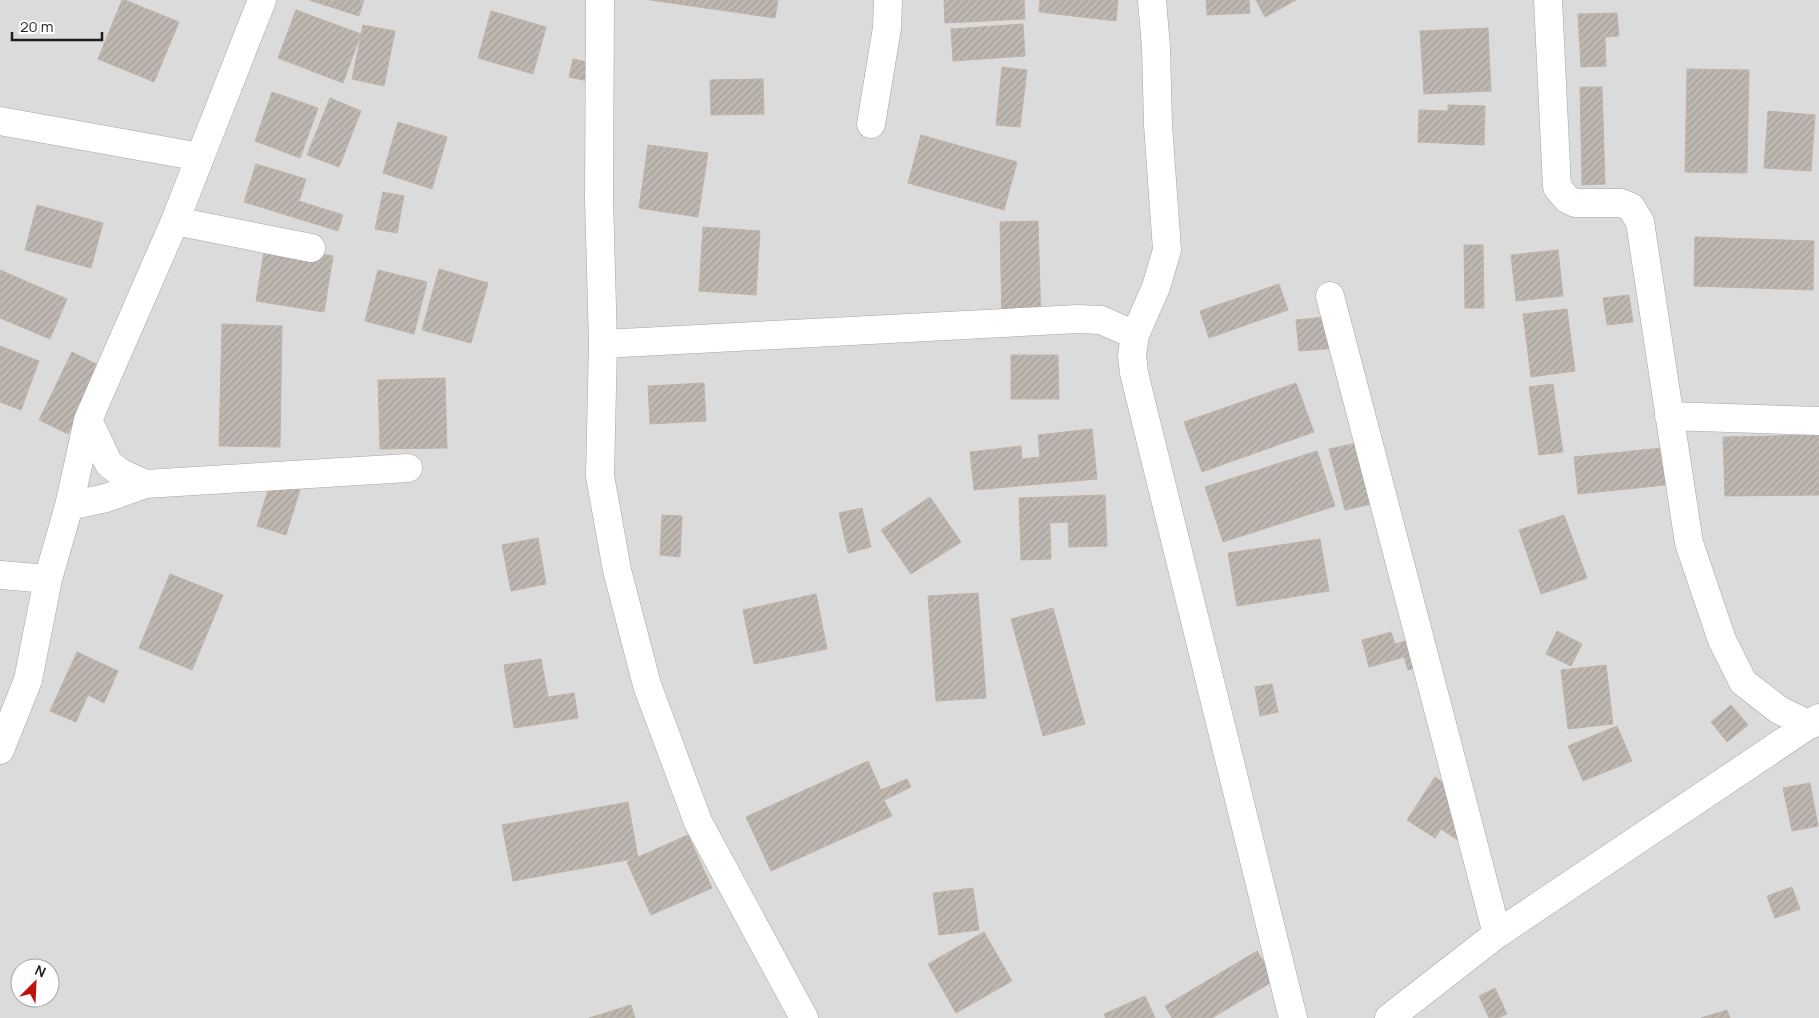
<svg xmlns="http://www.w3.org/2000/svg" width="1819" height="1018" font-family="Manrope,sans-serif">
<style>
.residential{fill:#dcdbdb;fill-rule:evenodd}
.building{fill:url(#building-hatch);stroke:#bfb3a8}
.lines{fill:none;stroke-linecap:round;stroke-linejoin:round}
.minor-casing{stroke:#a5a5a5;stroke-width:29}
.minor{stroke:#fff;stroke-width:28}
</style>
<defs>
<pattern id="building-hatch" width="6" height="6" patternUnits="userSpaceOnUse" patternTransform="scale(1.25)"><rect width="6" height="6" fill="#bfb8b2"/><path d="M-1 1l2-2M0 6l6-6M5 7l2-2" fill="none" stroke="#a49e99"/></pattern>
</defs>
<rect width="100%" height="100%" fill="#eeece5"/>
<!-- residential -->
<path class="residential" d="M0 0H1819V1018H0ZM20 968H50V998H20Z"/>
<!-- building -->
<path class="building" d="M122 0H125L179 22 154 82 98 59Z
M309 0H364L359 16Z
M650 0H778L775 18Z
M944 0H1024L1025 19 945 23Z
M1040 0H1118L1116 21 1039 12Z
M1206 0H1249L1250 13 1207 15Z
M1256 0H1296L1265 17Z
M296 10 361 34 343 83 278 58Z
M491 11 546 27 533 74 478 58Z
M1617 13 1619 36 1605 37 1606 66 1581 67 1578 14Z
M1023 24 1025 56 953 61 951 29Z
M363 25 395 31 384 86 352 79Z
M1488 28 1491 91 1424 94 1420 31Z
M573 59 591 63 588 81 569 77Z
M1002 67 1027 70 1020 127 996 125Z
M1687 69 1749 70 1747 173 1685 172Z
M763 79 764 114 711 115 710 80Z
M1580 87H1602L1605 184 1582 185Z
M272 92 318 108 300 158 255 141Z
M330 98 361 111 339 167 307 155Z
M1448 105 1485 106 1484 145 1418 142 1419 110 1448 111Z
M1768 111 1815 115 1811 171 1764 168Z
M398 122 447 137 432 189 383 173Z
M921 135 1017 162 1004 210 908 183Z
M648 145 708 153 698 217 639 208Z
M256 164 306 179 299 201 343 215 338 231 244 202Z
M383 192 404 196 397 233 375 229Z
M37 205 103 223 91 268 25 250Z
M1038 221 1041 324 1002 325 1000 222Z
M703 227 760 231 756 295 699 291Z
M1695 237 1814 241 1813 290 1694 286Z
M265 245 333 256 324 312 256 301Z
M1464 245H1483L1484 308H1465Z
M1558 250 1563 296 1516 301 1511 255Z
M439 269 488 283 471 343 422 330Z
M0 270 67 299 50 339 0 318Z
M378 270 427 282 414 334 365 321Z
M1279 284 1288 310 1209 338 1200 311Z
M1629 295 1633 322 1607 325 1603 298Z
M1567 309 1575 371 1531 377 1523 314Z
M1347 315 1350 347 1299 351 1296 320Z
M222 324 282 326 280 447 219 446Z
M0 346 39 361 21 410 0 402Z
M72 352 100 366 68 434 39 420Z
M1011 355H1058L1059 399H1011Z
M445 378 447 448 380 449 378 380Z
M704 383 706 421 650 424 648 386Z
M1296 383 1314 432 1202 472 1184 422Z
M1553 384 1563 452 1539 455 1529 387Z
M1092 429 1097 479 974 490 970 452 1021 446 1022 459 1040 457 1038 435Z
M1819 435V495L1725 496 1723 437Z
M1375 439 1390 500 1345 510 1329 449Z
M1671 447 1675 484 1578 494 1574 457Z
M1317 451 1335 506 1223 542 1205 487Z
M271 480 300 490 286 535 257 526Z
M1105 495 1107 546 1069 547 1068 522 1050 523 1051 559 1021 560 1019 498Z
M930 497 961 542 911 574 881 530Z
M862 508 871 547 848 553 839 513Z
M662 515 682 516 680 557 660 555Z
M1564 515 1587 578 1541 594 1519 530Z
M538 538 546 584 511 591 502 545Z
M1320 539 1329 591 1237 606 1228 553Z
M170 574 223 595 192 670 139 648Z
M978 593 986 698 936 701 928 596Z
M816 594 827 649 754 664 743 610Z
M1053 608 1085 724 1043 736 1011 619Z
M1557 631 1582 644 1571 666 1546 654Z
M1391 632 1395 644 1424 636 1432 664 1408 670 1404 657 1369 667 1362 640Z
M77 652 118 671 104 703 88 695 76 722 50 711Z
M541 659 548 697 574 693 578 718 514 728 504 665Z
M1606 665 1613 724 1568 729 1561 670Z
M1272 684 1278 712 1260 716 1255 687Z
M1731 705 1748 725 1727 742 1711 722Z
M1617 726 1632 761 1583 781 1568 746Z
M868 761 881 790 907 779 911 787 884 800 892 816 771 871 746 817Z
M1435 777 1464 796 1452 816 1473 830 1464 844 1441 829 1435 838 1407 820Z
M1810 783 1818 826 1792 831 1783 788Z
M628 802 638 858 513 881 502 825Z
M688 835 712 888 651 915 627 862Z
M1792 887 1800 909 1775 918 1767 896Z
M973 888 979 930 939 935 933 893Z
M984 932 1012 981 956 1013 928 964Z
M1257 951 1275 980 1212 1018H1172L1165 1006Z
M1495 988 1507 1014 1498 1018H1489L1479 996Z
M1145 996 1155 1018H1106L1104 1014Z
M631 1005 635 1018H589Z
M1727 1010 1730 1018H1701Z"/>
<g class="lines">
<!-- minor casing -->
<g class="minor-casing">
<path id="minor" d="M600 0 599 198 603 344 600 476 617 570 647 685 698 822 804 1018
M1152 0 1156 47 1158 125 1167 250 1156 287 1135 335 1132 355 1134 373 1293 1018
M1548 0 1557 187 1567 199 1575 203H1621L1631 207 1640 222 1689 543 1722 640 1743 682 1779 710 1810 725
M0 121 200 157
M871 124 887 28 888 0
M175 221 311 248
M1330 296 1497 934
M603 344 1078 319 1101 320 1135 335
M1669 416 1819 421
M88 420 109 464 121 473 145 484
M69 506 106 498 145 484 408 468
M0 575 48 579
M0 750 28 680 48 579 69 506 88 420 175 221 262 0
M1389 1018 1497 934 1819 718"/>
</g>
<!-- minor -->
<use href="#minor" class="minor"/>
</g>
<!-- north arrow -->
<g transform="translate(35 983) rotate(24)"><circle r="24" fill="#ffffff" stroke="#a5a5a5"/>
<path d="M0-4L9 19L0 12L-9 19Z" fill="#c0130c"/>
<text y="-8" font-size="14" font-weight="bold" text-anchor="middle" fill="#1e1e1e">N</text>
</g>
<!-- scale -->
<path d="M12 32v8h90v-8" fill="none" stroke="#1e1e1e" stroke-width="2.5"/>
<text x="20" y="32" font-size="15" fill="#1e1e1e" stroke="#ffffff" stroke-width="4" paint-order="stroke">20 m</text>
</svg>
